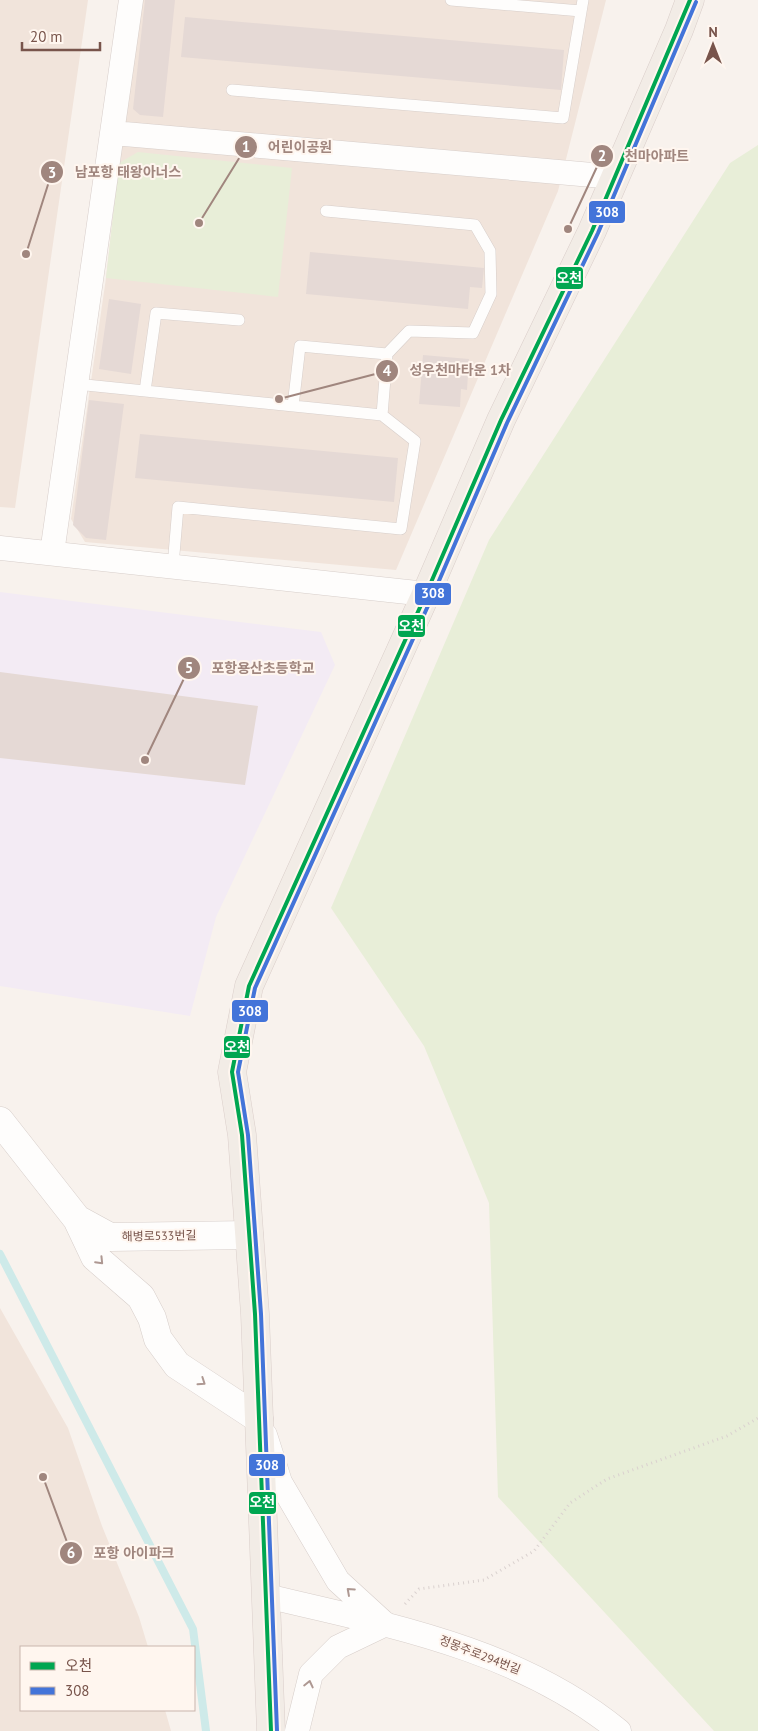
<svg xmlns="http://www.w3.org/2000/svg" width="758" height="1731" font-family="'PT Sans','Noto Sans KR',sans-serif">
<style>
.residential{fill:#f1e4db}
.education{fill:#f3ebf4}
.green{fill:#e8eed8}
.lines{fill:none;stroke-linecap:round;stroke-linejoin:round}
.stream{stroke:#ceeae9;stroke-width:8}
.building{fill:#e5d9d5}
.service-casing{stroke:#d7ceca;stroke-width:12}
.minor-casing{stroke:#d7ceca;stroke-width:25}
.tertiary-casing{stroke:#d7ceca;stroke-width:29}
.primary-casing{stroke:#daceca;stroke-width:29}
.path{stroke:#dad1cf;stroke-width:3;stroke-dasharray:1 4;stroke-linecap:butt}
.service{stroke:#fefdfc;stroke-width:11}
.minor{stroke:#fefdfc;stroke-width:24}
.tertiary{stroke:#fefdfc;stroke-width:28}
.primary{stroke:#f2ece6;stroke-width:28}
.bus-1-casing{stroke:#fff6ef;stroke-width:8}
.bus-2-casing{stroke:#fff6ef;stroke-width:8}
.bus-1{stroke:#00a651;stroke-width:4}
.bus-2{stroke:#4374d9;stroke-width:4}
.oneway{stroke:#ae9892}
.labels{text-anchor:middle;stroke-width:4;stroke-linejoin:round;paint-order:stroke}
.street-label{font-size:12px;fill:#78544b;stroke:#fff6ef}
.leader{fill:none;stroke:#a0867e;stroke-width:2}
.callout-dot{fill:#a0867e;stroke:#fff6ef;stroke-width:2}
.mark-label{font-size:15px;text-anchor:middle;font-weight:bold;fill:#fff}
.callout-label{font-size:14px;text-anchor:middle;font-weight:bold;fill:#a0867e;stroke:#fff6ef;stroke-width:4;stroke-linejoin:round;paint-order:stroke}
.line-badge{stroke:#fff6ef;stroke-width:2}
.badge-label{font-size:14px;text-anchor:middle;font-weight:bold;fill:#fff}
</style>
<rect width="100%" height="100%" fill="#f8f2ed"/>
<!-- residential -->
<path class="residential" d="M0 0H88L15 508 0 507Z
M143 0H606L558 191 396 570 85 542 71 519 106 278 119 163Z
M0 1308 68 1428 102 1526 139 1617 148 1647H21V1710H165L171 1731H0Z"/>
<!-- education -->
<path class="education" d="M0 592 321 632 335 665 216 917 190 1016 0 986Z"/>
<!-- green -->
<path class="green" d="M758 145V1731H714L498 1497 489 1203 424 1046 331 908 489 540 730 163Z
M138 152 292 168 278 297 106 278 119 163Z"/>
<g class="lines">
<!-- stream -->
<path class="stream" d="M0 1254 193 1629 206 1731"/>
</g>
<!-- building -->
<path class="building" d="M145 0H175L163 117 140 115 133 109Z
M185 17 564 50 561 90 181 57Z
M310 252 484 268 482 288 470 287 468 309 306 294Z
M109 299 141 304 131 374 99 369Z
M423 355 469 359 467 390 461 389 460 407 419 404Z
M89 400 124 404 106 540 86 538 73 525Z
M140 434 398 458 394 502 135 478Z
M0 672 258 706 245 785 0 758Z"/>
<g class="lines">
<!-- service casing -->
<g class="service-casing">
<path id="service" d="M451 0 581 11
M232 90 563 118 583 0
M326 211 475 225 490 251 491 294 473 333 409 331 387 354
M76 384 382 415
M145 391 156 313 239 320
M173 566 178 507 401 529 415 441 382 415 387 354 300 346 293 406"/>
</g>
<!-- minor casing -->
<g class="minor-casing">
<path id="minor" d="M113 133 615 177
M0 548 426 594
M52 553 131 0
M265 1435 280 1482 338 1581 384 1623
M266 1596C389 1625 519 1649 619 1731
M297 1731 311 1674 338 1647 386 1624"/>
</g>
<!-- tertiary casing -->
<g class="tertiary-casing">
<path id="tertiary" d="M0 1121 77 1219 110 1237 249 1235
M77 1219 95 1257 141 1297 152 1318 158 1339 177 1365 259 1419"/>
</g>
<!-- primary casing -->
<g class="primary-casing">
<path id="primary" d="M271 1731 255 1314 242 1135 232 1072 249 986 426 594 501 420 592 231 679 30 690 0"/>
</g>
<!-- path -->
<path class="path" d="M405 1604 419 1589 484 1580 534 1551 570 1503 607 1479 727 1436 758 1418"/>
<!-- service -->
<use href="#service" class="service"/>
<!-- minor -->
<use href="#minor" class="minor"/>
<!-- tertiary -->
<use href="#tertiary" class="tertiary"/>
<!-- primary -->
<use href="#primary" class="primary"/>
<!-- bus-1 casing -->
<g class="bus-1-casing">
<path id="bus-1" d="M271 1731 255 1314 242 1135 232 1072 249 986 426 594 501 420 592 231 690 0"/>
</g>
<!-- bus-2 casing -->
<g class="bus-2-casing">
<path id="bus-2" d="M277 1731 261 1314 248 1135 238 1072 255 988 432 597 507 423 598 233 696 2"/>
</g>
<!-- bus-1 -->
<use href="#bus-1" class="bus-1"/>
<!-- bus-2 -->
<use href="#bus-2" class="bus-2"/>
</g>
<!-- one-way arrows -->
<defs><path id="oneway-chevron" d="M-2-3.5L2.5 0L-2 3.5" fill="none" stroke-width="1.6" stroke-linecap="round" stroke-linejoin="round" transform="scale(1.25)"/></defs>
<g class="oneway">
<use href="#oneway-chevron" transform="translate(100 1261) rotate(46)"/>
<use href="#oneway-chevron" transform="translate(202 1382) rotate(34)"/>
<use href="#oneway-chevron" transform="translate(350 1591) rotate(-138)"/>
<use href="#oneway-chevron" transform="translate(309 1684) rotate(-77)"/>
</g>
<g class="labels">
<!-- street labels -->
<g class="street-label">
<text transform="translate(159 1236) rotate(-1)" y="4">해병로533번길</text>
<text transform="translate(480 1655) rotate(21)" y="4">정몽주로294번길</text>
</g>
</g>
<!-- callouts -->
<path class="leader" d="M199 223L246 147M568 229L602 156M26 254L52 172M279 399L387 371M145 760L189 668M43 1477L71 1553"/>
<g class="callout-dot">
<circle cx="199" cy="223" r="5"/>
<circle cx="568" cy="229" r="5"/>
<circle cx="26" cy="254" r="5"/>
<circle cx="279" cy="399" r="5"/>
<circle cx="145" cy="760" r="5"/>
<circle cx="43" cy="1477" r="5"/>
<circle cx="246" cy="147" r="12"/>
<circle cx="602" cy="156" r="12"/>
<circle cx="52" cy="172" r="12"/>
<circle cx="387" cy="371" r="12"/>
<circle cx="189" cy="668" r="12"/>
<circle cx="71" cy="1553" r="12"/>
</g>
<g class="mark-label">
<text x="246" y="152">1</text>
<text x="602" y="161">2</text>
<text x="52" y="178">3</text>
<text x="387" y="376">4</text>
<text x="189" y="673">5</text>
<text x="71" y="1558">6</text>
</g>
<g class="callout-label">
<text x="300" y="152">어린이공원</text>
<text x="657" y="161">천마아파트</text>
<text x="128" y="177">남포항 태왕아너스</text>
<text x="460" y="375">성우천마타운 1차</text>
<text x="263" y="673">포항용산초등학교</text>
<text x="134" y="1558">포항 아이파크</text>
</g>
<g class="line-badge">
<rect x="588" y="200" width="38" height="24" rx="5" fill="#4374d9"/>
<rect x="555" y="266" width="29" height="24" rx="5" fill="#00a651"/>
<rect x="414" y="582" width="38" height="24" rx="5" fill="#4374d9"/>
<rect x="397" y="614" width="29" height="24" rx="5" fill="#00a651"/>
<rect x="231" y="999" width="38" height="24" rx="5" fill="#4374d9"/>
<rect x="223" y="1035" width="28" height="24" rx="5" fill="#00a651"/>
<rect x="248" y="1453" width="38" height="24" rx="5" fill="#4374d9"/>
<rect x="248" y="1491" width="29" height="24" rx="5" fill="#00a651"/>
</g>
<g class="badge-label">
<text x="607" y="217">308</text>
<text x="569" y="283">오천</text>
<text x="433" y="598">308</text>
<text x="411" y="631">오천</text>
<text x="250" y="1016">308</text>
<text x="237" y="1052">오천</text>
<text x="267" y="1470">308</text>
<text x="262" y="1507">오천</text>
</g>
<!-- legend -->
<rect x="20" y="1646" width="175" height="65" fill="#fff6ef" stroke="#c9b5ad"/>
<rect x="30" y="1662" width="25" height="8" fill="#00a651" stroke="#c9b5ad"/>
<text x="65" y="1671" font-size="15" fill="#78544b">오천</text>
<rect x="30" y="1687" width="25" height="8" fill="#4374d9" stroke="#c9b5ad"/>
<text x="65" y="1696" font-size="15" fill="#78544b">308</text>
<!-- north arrow -->
<g transform="translate(713 45)" stroke="#fff6ef" stroke-width="4" paint-order="stroke">
<path d="M0-4L9 19L0 12L-9 19Z" fill="#78544b"/>
<text y="-8" font-size="14" font-weight="bold" text-anchor="middle" fill="#78544b">N</text>
</g>
<!-- scale -->
<path d="M22 42v8h78v-8" fill="none" stroke="#78544b" stroke-width="2.5"/>
<text x="30" y="42" font-size="15" fill="#78544b" stroke="#fff6ef" stroke-width="4" paint-order="stroke">20 m</text>
</svg>
